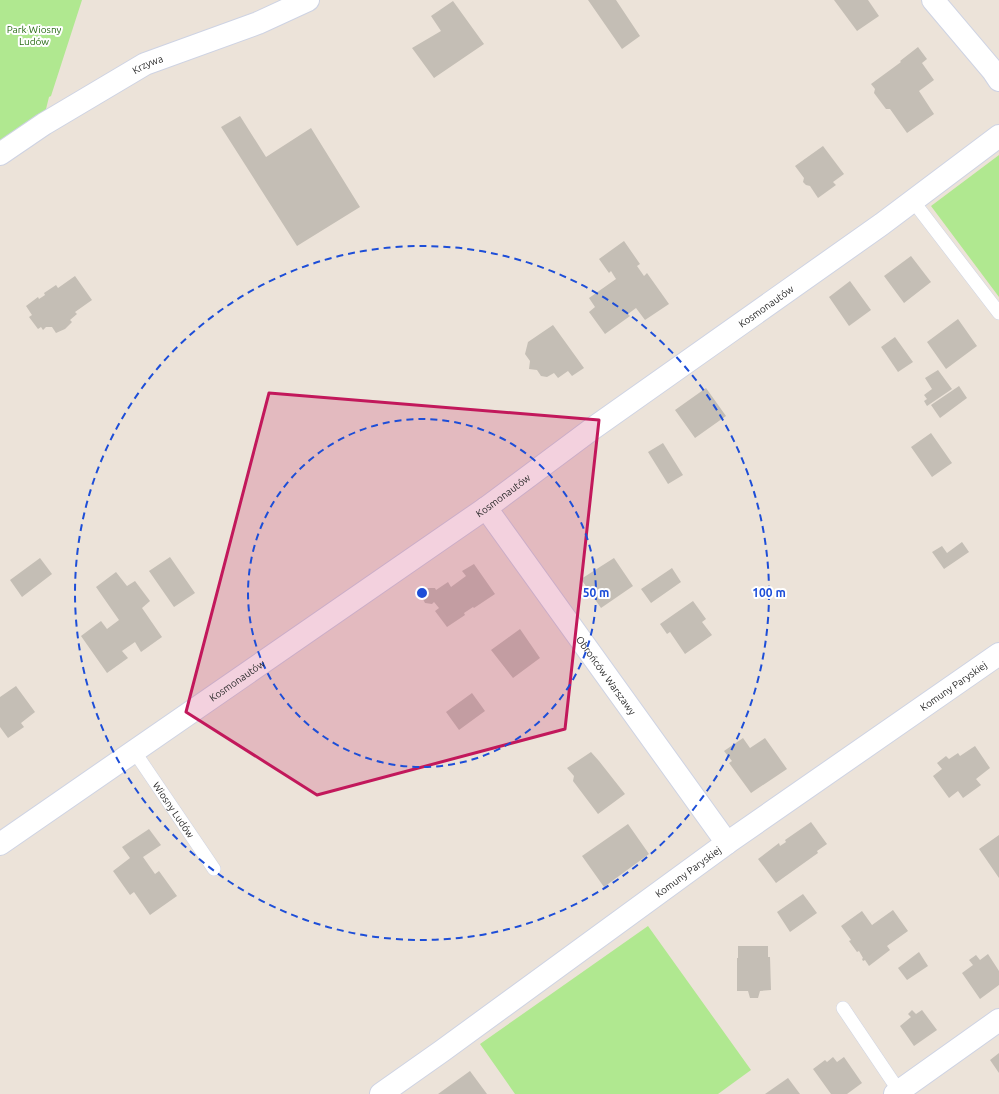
<svg xmlns="http://www.w3.org/2000/svg" width="999" height="1094" font-family="Ubuntu,sans-serif">
<style>
.green{fill:#b0e890}
.building{fill:#c4beb5}
.lines{fill:none;stroke-linecap:round;stroke-linejoin:round}
.service-casing{stroke:#ced3e3;stroke-width:14}
.minor-casing{stroke:#ced3e3;stroke-width:24}
.service{stroke:#fff;stroke-width:13}
.minor{stroke:#fff;stroke-width:22}
.marked{fill:#c2185b;fill-opacity:0.2;stroke:#c2185b;stroke-width:3;stroke-linejoin:round}
.ring{fill:none;stroke:#1d4ed8;stroke-width:2;stroke-dasharray:7 5}
.labels{text-anchor:middle;stroke-width:4;stroke-linejoin:round;paint-order:stroke}
.park-label{font-size:10px;fill:#286b14;stroke:#fff}
.street-label{font-size:10px;fill:#292929;stroke:#fff}
.centre{fill:#1d4ed8;stroke:#fff;stroke-width:2}
.ring-label{font-size:12px;text-anchor:middle;font-weight:bold;fill:#1d4ed8;stroke:#fff;stroke-width:4;stroke-linejoin:round;paint-order:stroke}
</style>
<rect width="100%" height="100%" fill="#ece3d9"/>
<!-- green -->
<path class="green" d="M0 0H82L51 96 49 97 45 113 0 146Z
M999 155V297L931 206Z
M648 926 751 1070 718 1094H515L480 1044Z"/>
<!-- building -->
<path class="building" d="M588 0H616L640 36 622 49Z
M834 0H868L879 16 857 31Z
M453 1 484 44 434 78 412 48 441 31 431 16Z
M918 47 927 59 922 63 934 80 919 91 934 114 907 133 890 109H886L874 93 875 89 871 84 901 62 900 61Z
M240 116 266 157 311 128 360 207 297 246 221 127Z
M823 146 844 174 833 182 836 185 818 198 810 186 806 185 803 182 804 178 795 166Z
M624 241 640 264 637 266 644 276 647 273 669 304 645 320 636 308 628 314 630 316 605 334 589 312 595 307 589 298 616 279 611 271 609 273 599 259Z
M911 256 931 282 904 303 884 276Z
M75 276 92 300 75 312 77 314 70 320 72 322 65 329 56 333 52 327H46L43 330 41 327 38 329 29 317 32 315 26 306 38 297 39 299 45 295 44 293 56 285 58 288Z
M850 281 871 310 849 326 829 297Z
M958 319 977 346 946 369 927 342Z
M553 325 584 368 572 376 568 371 558 378 554 373 547 377 541 376 537 370 529 369 530 361 525 354 528 342Z
M895 337 913 362 898 372 881 347Z
M938 370 952 389 927 406 924 401 927 399 924 395 932 389 925 378Z
M959 386 967 398 940 418 931 405Z
M706 388 726 416 695 438 675 410Z
M931 433 952 463 932 477 911 447Z
M663 443 683 475 668 484 648 452Z
M962 542 969 552 944 569 932 552 942 546 947 553Z
M170 557 195 593 174 607 149 571Z
M40 558 52 574 22 597 10 580Z
M614 558 633 586 601 608 581 579Z
M474 564 495 594 474 608 473 607 464 613 465 615 447 627 435 611 439 608 434 602 432 604 425 603 422 597 423 591 428 588H435L436 590 448 582 451 587 466 576 462 571Z
M672 568 681 582 651 603 641 589Z
M116 572 127 586 135 581 150 601 142 608 162 637 141 652 135 642 122 651 128 658 107 673 81 636 101 621 107 629 119 620 96 587Z
M693 601 706 619 702 622 712 635 685 654 670 632 667 634 660 624Z
M520 629 540 658 513 678 491 650Z
M16 686 35 712 21 723 24 727 8 738 0 727V697Z
M472 693 485 711 459 730 446 712Z
M743 738 750 748 765 738 787 769 751 793 729 763 732 761 724 751Z
M975 746 990 768 976 779 981 785 963 798 958 791 949 798 933 776 942 769 937 763 946 756 949 759 958 753 960 756Z
M591 752 599 761 625 794 598 814 573 781 574 776 567 768Z
M811 822 827 844 817 851 818 853 776 883 758 859 779 843 780 846 786 842 785 840Z
M628 824 649 854 604 887 582 856Z
M149 829 161 845 143 857 155 874 159 871 177 896 150 915 134 892 130 895 113 871 130 858 122 847Z
M999 835V878L979 849Z
M803 894 817 913 790 932 777 912Z
M893 910 908 931 887 946 890 950 869 966 865 960 863 961 862 959 863 958 859 951 857 952 849 941 851 940 841 926 862 911 872 925Z
M738 946H768V957H770L771 990 760 991 758 998H750L748 991H737V958H738Z
M919 952 928 966 907 980 898 968Z
M988 954 999 971V985L980 999 962 973 973 965 969 960 976 955 980 960Z
M912 1010 916 1014 922 1010 937 1030 914 1046 900 1026 911 1017 908 1014Z
M999 1053V1073L990 1060Z
M833 1057 837 1062 844 1057 862 1083 847 1094H831L813 1069 825 1060 827 1062Z
M470 1071 487 1094H438Z
M788 1078 800 1094H765Z"/>
<g class="lines">
<!-- service casing -->
<g class="service-casing">
<g id="service">
<path d="M913 201 999 313"/>
<path id="s1" d="M134 751 214 869"/>
<path d="M843 1008 899 1091"/>
</g>
</g>
<!-- minor casing -->
<g class="minor-casing">
<g id="minor">
<path d="M933 0 993 71 999 80"/>
<path id="s2" d="M0 154 44 124 145 64 258 23 308 0"/>
<path id="s3" d="M486 508 727 843"/>
<path id="s4" d="M0 844 486 508 592 429 882 224 999 136"/>
<path id="s5" d="M381 1094 442 1051 727 843 999 654"/>
<path d="M895 1094 999 1020"/>
</g>
</g>
<!-- service -->
<use href="#service" class="service"/>
<!-- minor -->
<use href="#minor" class="minor"/>
</g>
<!-- marked area -->
<path class="marked" d="M269 393 599 420 565 729 317 795 186 712Z"/>
<!-- distance rings -->
<g class="ring">
<circle cx="422" cy="593" r="174"/>
<circle cx="422" cy="593" r="347"/>
</g>
<g class="labels">
<!-- park labels -->
<g class="park-label">
<text x="34" y="33">Park Wiosny<tspan x="34" dy="12">Ludów</tspan></text>
</g>
<!-- street labels -->
<g class="street-label">
<text dy="4" stroke="none"><textPath href="#s2" startOffset="173">Krzywa</textPath></text>
<text dy="4" stroke="none"><textPath href="#s4" startOffset="936">Kosmonautów</textPath></text>
<text dy="4" stroke="none"><textPath href="#s4" startOffset="612">Kosmonautów</textPath></text>
<text dy="4" stroke="none"><textPath href="#s3" startOffset="206">Obrońców Warszawy</textPath></text>
<text dy="4" stroke="none"><textPath href="#s4" startOffset="288">Kosmonautów</textPath></text>
<text dy="4" stroke="none"><textPath href="#s5" startOffset="703">Komuny Paryskiej</textPath></text>
<text dy="4" stroke="none"><textPath href="#s1" startOffset="71">Wiosny Ludów</textPath></text>
<text dy="4" stroke="none"><textPath href="#s5" startOffset="379">Komuny Paryskiej</textPath></text>
</g>
</g>
<circle cx="422" cy="593" r="6" class="centre"/>
<g class="ring-label">
<text x="596" y="597">50 m</text>
<text x="769" y="597">100 m</text>
</g>
</svg>
